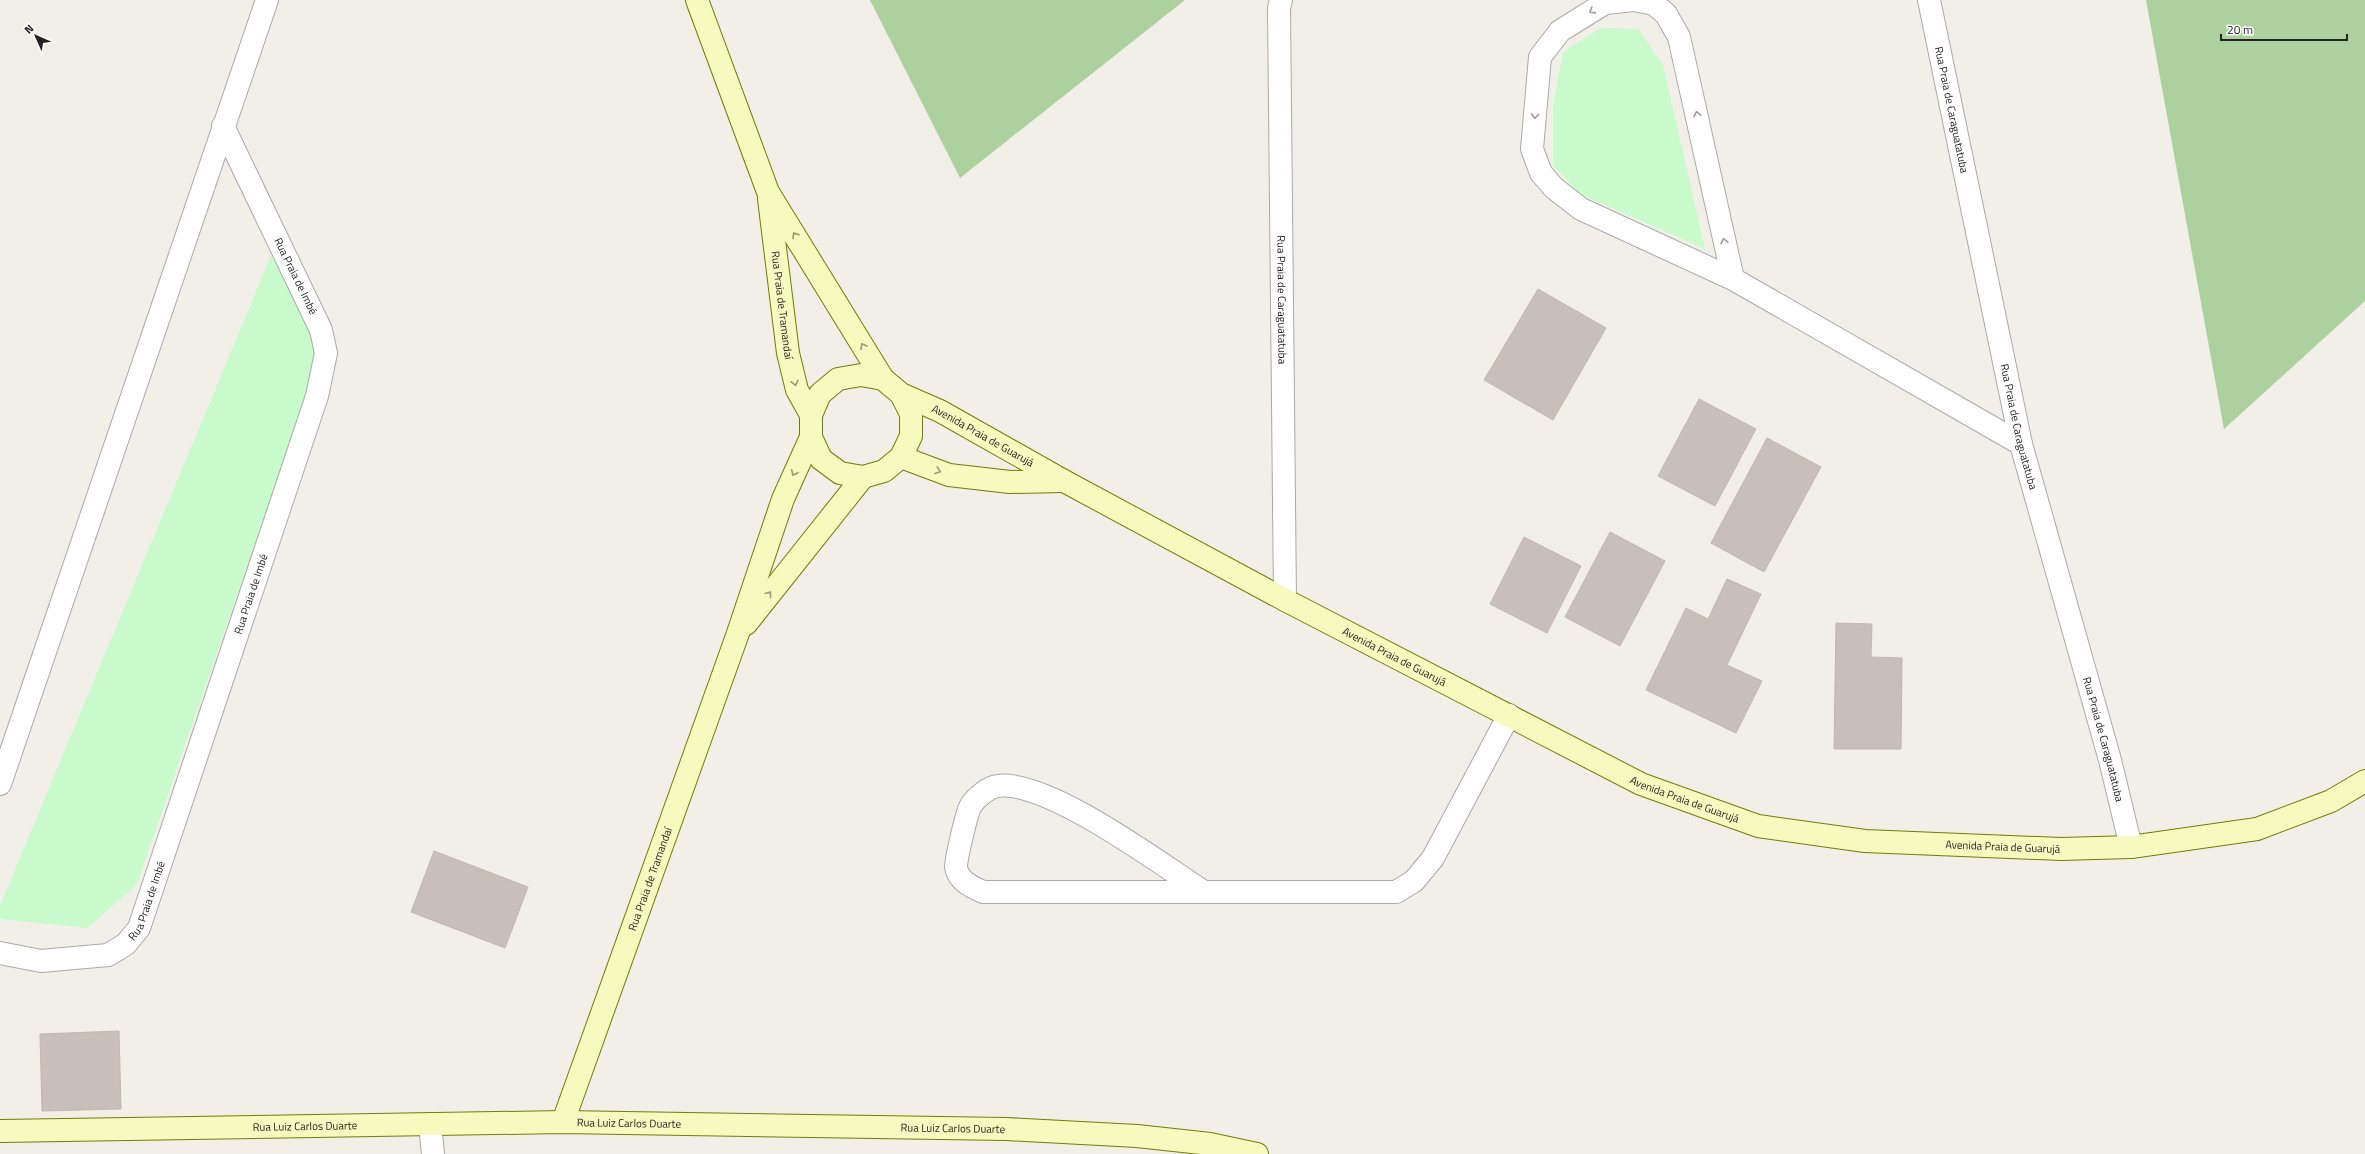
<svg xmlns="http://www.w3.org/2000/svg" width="2365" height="1154" font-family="'Titillium Web',sans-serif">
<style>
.forest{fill:#add19e}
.park{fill:#c8facc}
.building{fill:#c7bfb8;stroke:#c4b6ab}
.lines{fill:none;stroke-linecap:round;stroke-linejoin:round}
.lane-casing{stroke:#a9a9a9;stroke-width:24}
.street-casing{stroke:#a9a9a9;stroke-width:24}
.secondary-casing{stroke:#707d05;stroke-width:24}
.lane{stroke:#fff;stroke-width:22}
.street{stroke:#fff;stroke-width:22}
.secondary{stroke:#f7fabf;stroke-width:22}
.oneway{stroke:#9c9c9c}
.oneway2{stroke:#979978}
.labels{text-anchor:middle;stroke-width:3;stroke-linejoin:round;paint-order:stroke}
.street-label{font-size:11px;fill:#222;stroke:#fff}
</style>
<rect width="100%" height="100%" fill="#f2efe9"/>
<!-- forest -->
<path class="forest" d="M870 0H1185L960 178Z
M2146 0H2365V301L2224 429Z"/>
<!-- park -->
<path class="park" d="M1601 28 1638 29 1663 65 1705 249 1580 194 1553 165V107L1563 52Z
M281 232 325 342 137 884 88 928 0 919V906Z"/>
<!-- building -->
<path class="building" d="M1538 289 1606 328 1553 420 1484 380Z
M1699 399 1756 429 1715 506 1658 476Z
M1767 438 1821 467 1764 572 1711 543Z
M1610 532 1665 561 1620 646 1565 617Z
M1524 537 1581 566 1547 633 1490 604Z
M1727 579 1761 594 1727 665 1762 681 1736 733 1646 690 1686 608 1708 619Z
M1836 623 1872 624 1871 657 1902 658 1901 749H1834Z
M434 851 528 887 505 948 411 912Z
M119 1031 121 1109 42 1111 40 1034Z"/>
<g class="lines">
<!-- lane casing -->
<g class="lane-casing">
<path id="lane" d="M430 1124 433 1154"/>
</g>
<!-- street casing -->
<g class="street-casing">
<g id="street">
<path id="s1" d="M1281 0 1279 8 1285 600"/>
<path id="s2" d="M1929 0 2021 444 2110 760 2131 847"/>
<path d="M1733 279 1679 37 1666 14 1654 4 1634 0 1605 3 1560 31 1540 57 1532 149 1541 173 1554 188 1581 209 1733 279 2021 444"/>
<path d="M0 784 267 0"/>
<path d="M1201 890C1158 862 1046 779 998 786 988 787 976 798 971 805 968 807 955 863 956 867 958 881 972 887 983 892H1396L1414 881 1433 858 1509 715"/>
<path id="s3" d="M0 953 41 961 108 955 126 944 139 928 317 396 326 353 321 330 223 126"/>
</g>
</g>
<!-- secondary casing -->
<g class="secondary-casing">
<g id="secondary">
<path d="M697 0 768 192 883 379"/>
<path id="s4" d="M769 199 788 353 797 390 811 415"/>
<path id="s5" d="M901 394 911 414V436L901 457 884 471 863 477 840 473 821 459 811 437V415L820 394 838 379 861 375 883 379 901 394 940 411 1064 481 1285 600 1641 784 1758 826 1865 841 2061 849 2131 847 2257 829 2331 801 2365 781"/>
<path d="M901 457 949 475 1010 482 1064 481"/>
<path d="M746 624 863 477"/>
<path id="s6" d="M563 1122 737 636 783 499 811 437"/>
<path id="s7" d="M0 1131 563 1122 1006 1129 1137 1136 1210 1144 1257 1154"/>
</g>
</g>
<!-- lane -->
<use href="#lane" class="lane"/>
<!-- street -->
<use href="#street" class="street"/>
<!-- secondary -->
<use href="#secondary" class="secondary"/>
</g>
<!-- one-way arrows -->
<defs><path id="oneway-chevron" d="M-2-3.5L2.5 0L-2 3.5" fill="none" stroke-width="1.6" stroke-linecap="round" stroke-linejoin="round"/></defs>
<g class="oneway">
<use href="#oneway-chevron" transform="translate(1592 11) rotate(148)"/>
<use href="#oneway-chevron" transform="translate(1697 114) rotate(-102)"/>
<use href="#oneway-chevron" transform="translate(1535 116) rotate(95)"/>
<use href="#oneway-chevron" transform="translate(1724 241) rotate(-102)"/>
</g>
<g class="oneway2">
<use href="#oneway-chevron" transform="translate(795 235) rotate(-122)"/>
<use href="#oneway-chevron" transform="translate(863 346) rotate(-121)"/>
<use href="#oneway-chevron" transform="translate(795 383) rotate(77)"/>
<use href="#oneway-chevron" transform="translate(938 471) rotate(20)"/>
<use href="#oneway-chevron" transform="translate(794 473) rotate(115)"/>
<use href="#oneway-chevron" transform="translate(769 594) rotate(-52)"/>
</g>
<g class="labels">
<!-- street labels -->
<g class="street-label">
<text dy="4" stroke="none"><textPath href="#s2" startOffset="112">Rua Praia de Caraguatatuba</textPath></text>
<text transform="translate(296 276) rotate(64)" y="4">Rua Praia de Imbé</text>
<text dy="4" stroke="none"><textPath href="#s1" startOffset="300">Rua Praia de Caraguatatuba</textPath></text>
<text dy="4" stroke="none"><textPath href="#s4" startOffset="107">Rua Praia de Tramandaí</textPath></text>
<text dy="4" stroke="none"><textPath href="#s2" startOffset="436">Rua Praia de Caraguatatuba</textPath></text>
<text dy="4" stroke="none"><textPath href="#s5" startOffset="412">Avenida Praia de Guarujá</textPath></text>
<text dy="4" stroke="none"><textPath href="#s3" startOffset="503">Rua Praia de Imbé</textPath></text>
<text dy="4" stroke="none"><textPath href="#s5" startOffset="879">Avenida Praia de Guarujá</textPath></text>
<text dy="4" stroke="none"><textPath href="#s2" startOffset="760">Rua Praia de Caraguatatuba</textPath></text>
<text dy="4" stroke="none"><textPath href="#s5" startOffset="1203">Avenida Praia de Guarujá</textPath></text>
<text dy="4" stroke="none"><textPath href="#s5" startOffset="1527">Avenida Praia de Guarujá</textPath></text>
<text dy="4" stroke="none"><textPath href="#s6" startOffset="258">Rua Praia de Tramandaí</textPath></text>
<text dy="4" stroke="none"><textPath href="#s3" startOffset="179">Rua Praia de Imbé</textPath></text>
<text dy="4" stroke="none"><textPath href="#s7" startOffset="629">Rua Luiz Carlos Duarte</textPath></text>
<text dy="4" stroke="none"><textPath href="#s7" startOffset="305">Rua Luiz Carlos Duarte</textPath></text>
<text dy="4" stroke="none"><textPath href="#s7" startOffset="953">Rua Luiz Carlos Duarte</textPath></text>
</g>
</g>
<!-- north arrow -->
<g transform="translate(36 36) rotate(315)" stroke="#ffffff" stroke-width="3" paint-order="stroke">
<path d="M0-3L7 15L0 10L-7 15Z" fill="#222222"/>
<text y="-6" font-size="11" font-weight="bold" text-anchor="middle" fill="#222222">N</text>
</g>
<!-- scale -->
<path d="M2221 34v6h126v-6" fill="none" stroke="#222222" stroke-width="2"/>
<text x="2227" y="34" font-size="12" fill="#222222" stroke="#ffffff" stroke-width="3" paint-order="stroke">20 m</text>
</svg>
